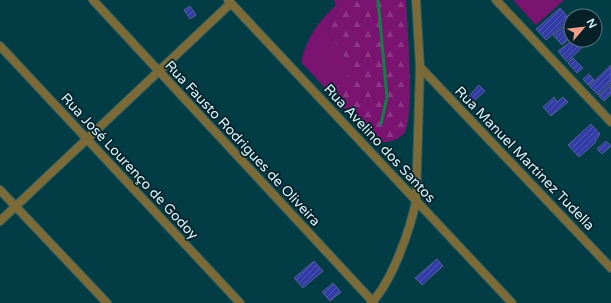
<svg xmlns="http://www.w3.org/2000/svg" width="611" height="303" font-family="'Varela Round',sans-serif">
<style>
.green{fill:#7b1471}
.forest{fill:url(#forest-firs)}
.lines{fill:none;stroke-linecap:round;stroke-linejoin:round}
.stream{stroke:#0e8244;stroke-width:3}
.building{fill:url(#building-hatch);stroke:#55608b}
.minor-casing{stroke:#245a63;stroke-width:10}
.minor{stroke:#7c6b36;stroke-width:8}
.labels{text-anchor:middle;stroke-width:3.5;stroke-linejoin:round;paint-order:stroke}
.street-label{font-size:14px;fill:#d4f4fc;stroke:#052127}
</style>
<defs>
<pattern id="forest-firs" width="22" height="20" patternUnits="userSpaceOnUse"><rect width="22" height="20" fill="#7b1471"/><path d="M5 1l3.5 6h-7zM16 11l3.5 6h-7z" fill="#8d3786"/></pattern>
<pattern id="building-hatch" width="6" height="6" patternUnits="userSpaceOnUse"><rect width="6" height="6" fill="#323ca6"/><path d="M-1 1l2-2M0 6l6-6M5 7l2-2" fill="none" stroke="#4f59b3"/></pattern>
</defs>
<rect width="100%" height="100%" fill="#023d46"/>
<!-- green -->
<path class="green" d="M334 0H343L327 30 348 62 349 76 330 93 301 62C309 34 316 25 336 5Z
M513 0H564L536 25Z"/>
<!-- forest -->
<path class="forest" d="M343 0H406C407 24 415 114 405 132 398 142 384 143 374 142L330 93 348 76V62L327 30Z"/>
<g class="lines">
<!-- stream -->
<path class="stream" d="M378 0 387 97 381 124"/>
</g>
<!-- building -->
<path class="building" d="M190 6 196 15 190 19 184 10Z
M560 8 570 19 546 40 536 29Z
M570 22 571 37 562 45 553 35Z
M573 40H585L587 43 567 62 558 51Z
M573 58 583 68 577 73 568 63Z
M611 65V83L598 95 589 86Z
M589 74 594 80 588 85 583 79Z
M479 85 485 91 473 102 468 97Z
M611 85V94L604 101 599 96Z
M554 97 557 102 563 97 568 102 551 116 543 107Z
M591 124 600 134 594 144 579 157 568 145Z
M606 141 611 146 602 154 597 149Z
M437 259 443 266 422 285 415 278Z
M314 261 323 271 303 288 294 278Z
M333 283 341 292 330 301 322 292Z"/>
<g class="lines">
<!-- minor casing -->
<g class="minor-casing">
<path id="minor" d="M93 0 374 303
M228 0 512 303
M496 0 611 122
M0 46 240 303
M420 67 611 268
M0 190 107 303
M0 221 231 3
M371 303C392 282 410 230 416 201L420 67 416 0"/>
</g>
<!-- minor -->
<use href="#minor" class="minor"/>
</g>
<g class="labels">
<!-- street labels -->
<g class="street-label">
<text transform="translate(243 143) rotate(47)" y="5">Rua Fausto Rodrigues de Oliveira</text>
<text transform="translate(380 143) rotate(47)" y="5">Rua Avelino dos Santos</text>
<text transform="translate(525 158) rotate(46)" y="5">Rua Manuel Martinez Tudella</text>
<text transform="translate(130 166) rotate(47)" y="5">Rua José Lourenço de Godoy</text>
</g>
</g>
<!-- north arrow -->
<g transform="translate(583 28) rotate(62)"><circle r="19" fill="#052127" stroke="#58757c"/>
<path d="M0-3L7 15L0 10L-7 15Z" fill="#f49d8b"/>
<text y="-6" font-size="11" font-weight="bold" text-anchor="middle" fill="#d4f4fc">N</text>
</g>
</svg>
